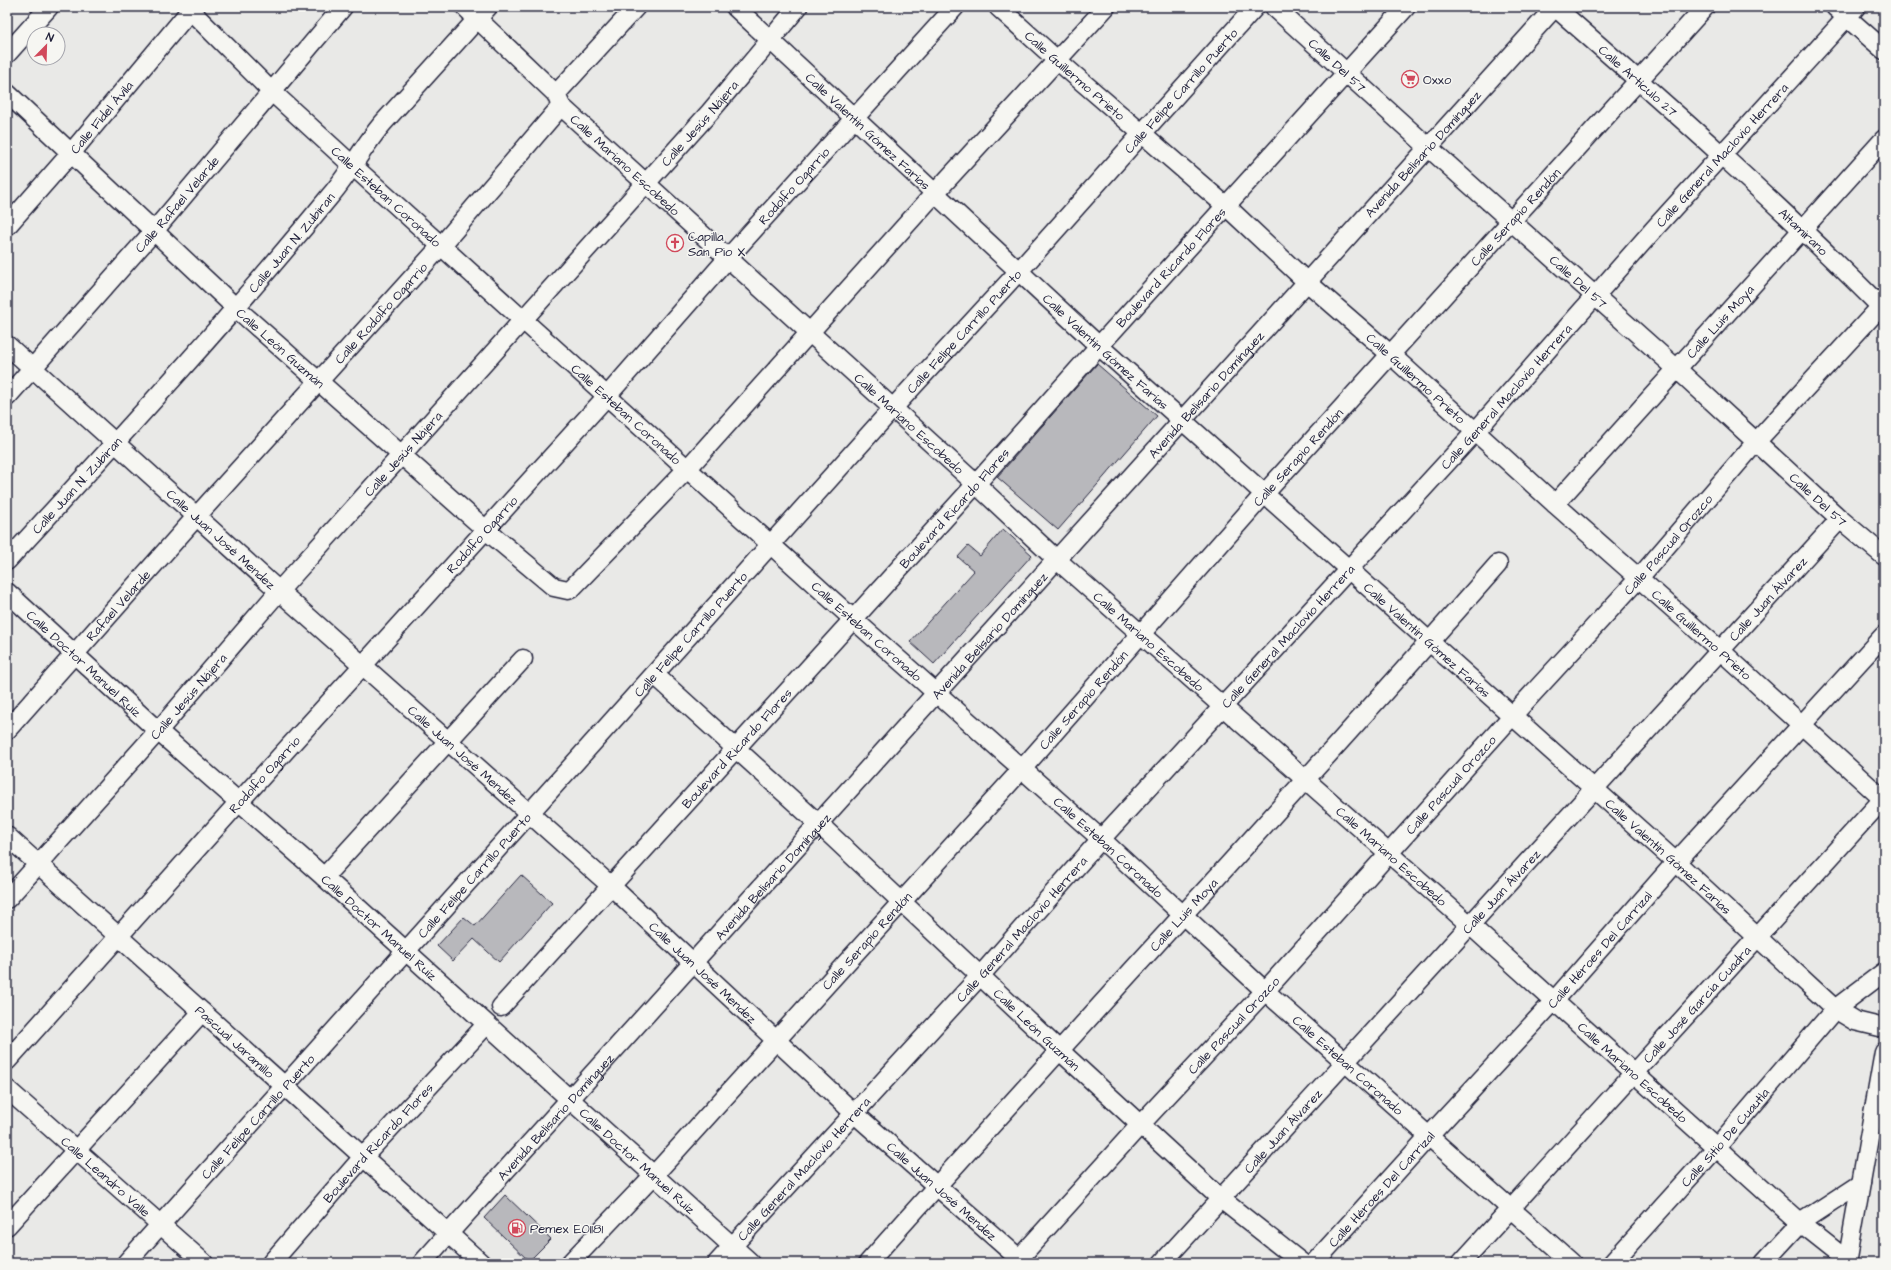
<svg xmlns="http://www.w3.org/2000/svg" width="1891" height="1270" font-family="'Architects Daughter',sans-serif">
<style>
.building{fill:#b8b8bc;stroke:#22223b}
.lines{fill:none;stroke-linecap:round;stroke-linejoin:round}
.minor-casing{stroke:#22223b;stroke-width:21}
.minor{stroke:#f6f6f2;stroke-width:18}
.labels{text-anchor:middle;stroke-width:3;stroke-linejoin:round;paint-order:stroke}
.street-label{font-size:13px;fill:#22223b;stroke:#f6f6f2}
.poi-label{font-size:13px;fill:#22223b;stroke:#f6f6f2;text-anchor:start}
</style>
<rect width="100%" height="100%" fill="#e9e9e7"/>
<filter id="ink" filterUnits="userSpaceOnUse"><feTurbulence type="fractalNoise" baseFrequency=".025" numOctaves="2"/><feDisplacementMap in="SourceGraphic" scale="8" xChannelSelector="R" yChannelSelector="G"/><feConvolveMatrix kernelMatrix="1 2 1 2 8 2 1 2 1" color-interpolation-filters="sRGB"/></filter>
<g filter="url(#ink)">
<!-- building -->
<path class="building" d="M1097 364 1157 416 1058 530 997 477Z
M1003 529 1032 555 934 664 910 642 974 571 958 557 968 546 980 556Z
M521 875 552 903 499 962 474 939 453 961 437 946 464 917 475 926Z
M505 1195 551 1239 529 1261 484 1218Z"/>
<g class="lines">
<!-- minor casing -->
<g class="minor-casing">
<g id="minor">
<path id="s1" d="M187 7 271 91 353 166 853 619 1101 839 1265 991 1572 1263"/>
<path id="s2" d="M465 7 556 94 561 106 976 484 1056 559 1471 926 1800 1223 1848 1261"/>
<path id="s3" d="M735 7 1099 346 1676 862 1835 1009 1855 1021 1884 1028"/>
<path id="s4" d="M998 7 1058 61 1226 206 1307 282 1390 354 1555 504 1721 651 1884 800"/>
<path id="s5" d="M1274 7 1428 147 1677 369 1840 519 1884 556"/>
<path id="s6" d="M1555 7C1667 105 1779 204 1884 310"/>
<path d="M1835 7 1884 50"/>
<path d="M7 54 49 7"/>
<path id="s7" d="M7 93 236 308 486 530 554 587 568 590 572 588 688 468 934 194 1106 7"/>
<path d="M556 94 636 7"/>
<path id="s8" d="M7 226 72 152 193 7"/>
<path id="s9" d="M7 345 279 591 611 886 855 1114 1024 1263"/>
<path id="s10" d="M7 397 154 231 343 7"/>
<path id="s11" d="M1555 504 1884 139"/>
<path id="s12" d="M7 561C117 441 227 322 330 196 350 173 363 146 383 123L488 7"/>
<path id="s13" d="M7 592 158 731 324 877 751 1263"/>
<path id="s14" d="M655 675 820 825 1059 1050 1221 1199 1302 1263"/>
<path id="s15" d="M7 730 196 517 441 246 561 106"/>
<path id="s16" d="M7 836 481 1263"/>
<path d="M324 877 523 659"/>
<path id="s17" d="M7 899 158 731 279 591 710 112 798 7"/>
<path id="s18" d="M501 1007 976 484 1099 346 1406 7"/>
<path id="s19" d="M7 1061 238 803 607 396 728 258 955 7"/>
<path id="s20" d="M7 1089 204 1263"/>
<path d="M7 1226 202 1012"/>
<path id="s21" d="M126 1263 893 408 1019 271 1255 7"/>
<path id="s22" d="M271 1263 363 1157 486 1025"/>
<path id="s23" d="M422 1263C802 847 1176 425 1555 7"/>
<path id="s24" d="M570 1263 654 1175 1022 769 1265 493 1705 7"/>
<path id="s25" d="M717 1263 980 976 1101 839 1475 432 1655 228 1856 7"/>
<path id="s26" d="M868 1263C1076 1029 1291 800 1498 564"/>
<path id="s27" d="M1015 1263 1140 1125 1265 991 1512 716 1639 578 1756 442 1884 303"/>
<path id="s28" d="M1162 1263 1840 519"/>
<path id="s29" d="M1314 1263 1429 1136 1554 1001 1676 862 1884 635"/>
<path id="s30" d="M1461 1263 1884 798"/>
<path id="s31" d="M1612 1263 1716 1148 1835 1009 1884 972"/>
<path d="M1763 1263 1800 1223 1861 1183"/>
<path d="M1847 1263 1884 1052"/>
</g>
</g>
<!-- minor -->
<use href="#minor" class="minor"/>
</g>
</g>
<!-- icons -->
<defs>
<g id="supermarket-ring" transform="scale(0.9)"><circle r="9.5" fill="#f6f6f2" stroke="#d1495b" stroke-width="1.5"/><path d="M-6-5.5h2.5l.6 2H6L4.5 2H-2.5L-4.4-4H-6ZM-1.5 3.2a1.3 1.3 0 1 0 .1 0ZM3 3.2a1.3 1.3 0 1 0 .1 0Z" fill="#d1495b"/></g>
<g id="church-ring" transform="scale(0.9)"><circle r="9.5" fill="#f6f6f2" stroke="#d1495b" stroke-width="1.5"/><path d="M-1.2-6h2.4v3.5h3.3v2.4h-3.3V6h-2.4V-.1h-3.3v-2.4h3.3Z" fill="#d1495b"/></g>
<g id="fuel-ring" transform="scale(0.9)"><circle r="9.5" fill="#f6f6f2" stroke="#d1495b" stroke-width="1.5"/><path d="M-5.5-6h7V0h2V4h1.3V-2.5L3-4.5l.8-.8L6-3V5H2.5V1h-1V6h-7ZM-4.2-4.7v3.2H.2V-4.7Z" fill="#d1495b"/></g>
</defs>
<g fill-rule="evenodd">
<use href="#supermarket-ring" x="1410" y="79"/>
<use href="#church-ring" x="675" y="243"/>
<use href="#fuel-ring" x="517" y="1228"/>
</g>
<g class="labels">
<!-- street labels -->
<g class="street-label">
<text dy="5" stroke="none"><textPath href="#s5" startOffset="86">Calle Del 57</textPath></text>
<text dy="5" stroke="none"><textPath href="#s4" startOffset="103">Calle Guillermo Prieto</textPath></text>
<text dy="5" stroke="none"><textPath href="#s6" startOffset="111">Calle Artículo 27</textPath></text>
<text dy="5" stroke="none"><textPath href="#s21" startOffset="1577">Calle Felipe Carrillo Puerto</textPath></text>
<text dy="5" stroke="none"><textPath href="#s8" startOffset="144">Calle Fidel Ávila</textPath></text>
<text dy="5" stroke="none"><textPath href="#s17" startOffset="1040">Calle Jesús Nájera</textPath></text>
<text dy="5" stroke="none"><textPath href="#s3" startOffset="182">Calle Valentín Gómez Farías</textPath></text>
<text dy="5" stroke="none"><textPath href="#s23" startOffset="1494">Avenida Belisario Domínguez</textPath></text>
<text dy="5" stroke="none"><textPath href="#s25" startOffset="1496">Calle General Maclovio Herrera</textPath></text>
<text dy="5" stroke="none"><textPath href="#s2" startOffset="226">Calle Mariano Escobedo</textPath></text>
<text dy="5" stroke="none"><textPath href="#s19" startOffset="1177">Rodolfo Ogarrio</textPath></text>
<text dy="5" stroke="none"><textPath href="#s1" startOffset="275">Calle Esteban Coronado</textPath></text>
<text dy="5" stroke="none"><textPath href="#s10" startOffset="257">Calle Rafael Velarde</textPath></text>
<text dy="5" stroke="none"><textPath href="#s24" startOffset="1410">Calle Serapio Rendón</textPath></text>
<text dy="5" stroke="none"><textPath href="#s6" startOffset="335">Altamirano</textPath></text>
<text dy="5" stroke="none"><textPath href="#s12" startOffset="427">Calle Juan N. Zubiran</textPath></text>
<text dy="5" stroke="none"><textPath href="#s18" startOffset="998">Boulevard Ricardo Flores</textPath></text>
<text dy="5" stroke="none"><textPath href="#s5" startOffset="410">Calle Del 57</textPath></text>
<text dy="5" stroke="none"><textPath href="#s15" startOffset="560">Calle Rodolfo Ogarrio</textPath></text>
<text dy="5" stroke="none"><textPath href="#s11" startOffset="246">Calle Luis Moya</textPath></text>
<text dy="5" stroke="none"><textPath href="#s21" startOffset="1253">Calle Felipe Carrillo Puerto</textPath></text>
<text dy="5" stroke="none"><textPath href="#s7" startOffset="374">Calle León Guzmán</textPath></text>
<text dy="5" stroke="none"><textPath href="#s3" startOffset="506">Calle Valentín Gómez Farías</textPath></text>
<text dy="5" stroke="none"><textPath href="#s4" startOffset="559">Calle Guillermo Prieto</textPath></text>
<text dy="5" stroke="none"><textPath href="#s23" startOffset="1170">Avenida Belisario Domínguez</textPath></text>
<text dy="5" stroke="none"><textPath href="#s25" startOffset="1172">Calle General Maclovio Herrera</textPath></text>
<text dy="5" stroke="none"><textPath href="#s1" startOffset="599">Calle Esteban Coronado</textPath></text>
<text dy="5" stroke="none"><textPath href="#s2" startOffset="610">Calle Mariano Escobedo</textPath></text>
<text dy="5" stroke="none"><textPath href="#s17" startOffset="596">Calle Jesús Nájera</textPath></text>
<text dy="5" stroke="none"><textPath href="#s24" startOffset="1086">Calle Serapio Rendón</textPath></text>
<text dy="5" stroke="none"><textPath href="#s12" startOffset="103">Calle Juan N. Zubiran</textPath></text>
<text dy="5" stroke="none"><textPath href="#s5" startOffset="734">Calle Del 57</textPath></text>
<text dy="5" stroke="none"><textPath href="#s18" startOffset="674">Boulevard Ricardo Flores</textPath></text>
<text dy="5" stroke="none"><textPath href="#s19" startOffset="709">Rodolfo Ogarrio</textPath></text>
<text dy="5" stroke="none"><textPath href="#s9" startOffset="289">Calle Juan José Mendez</textPath></text>
<text dy="5" stroke="none"><textPath href="#s27" startOffset="971">Calle Pascual Orozco</textPath></text>
<text dy="5" stroke="none"><textPath href="#s28" startOffset="899">Calle Juan Álvarez</textPath></text>
<text dy="5" stroke="none"><textPath href="#s15" startOffset="167">Rafael Velarde</textPath></text>
<text dy="5" stroke="none"><textPath href="#s1" startOffset="923">Calle Esteban Coronado</textPath></text>
<text dy="5" stroke="none"><textPath href="#s4" startOffset="943">Calle Guillermo Prieto</textPath></text>
<text dy="5" stroke="none"><textPath href="#s21" startOffset="845">Calle Felipe Carrillo Puerto</textPath></text>
<text dy="5" stroke="none"><textPath href="#s23" startOffset="846">Avenida Belisario Domínguez</textPath></text>
<text dy="5" stroke="none"><textPath href="#s25" startOffset="848">Calle General Maclovio Herrera</textPath></text>
<text dy="5" stroke="none"><textPath href="#s3" startOffset="938">Calle Valentín Gómez Farías</textPath></text>
<text dy="5" stroke="none"><textPath href="#s2" startOffset="934">Calle Mariano Escobedo</textPath></text>
<text dy="5" stroke="none"><textPath href="#s13" startOffset="105">Calle Doctor Manuel Ruíz</textPath></text>
<text dy="5" stroke="none"><textPath href="#s17" startOffset="272">Calle Jesús Nájera</textPath></text>
<text dy="5" stroke="none"><textPath href="#s24" startOffset="762">Calle Serapio Rendón</textPath></text>
<text dy="5" stroke="none"><textPath href="#s18" startOffset="350">Boulevard Ricardo Flores</textPath></text>
<text dy="5" stroke="none"><textPath href="#s9" startOffset="613">Calle Juan José Mendez</textPath></text>
<text dy="5" stroke="none"><textPath href="#s19" startOffset="385">Rodolfo Ogarrio</textPath></text>
<text dy="5" stroke="none"><textPath href="#s27" startOffset="647">Calle Pascual Orozco</textPath></text>
<text dy="5" stroke="none"><textPath href="#s1" startOffset="1247">Calle Esteban Coronado</textPath></text>
<text dy="5" stroke="none"><textPath href="#s2" startOffset="1258">Calle Mariano Escobedo</textPath></text>
<text dy="5" stroke="none"><textPath href="#s3" startOffset="1262">Calle Valentín Gómez Farías</textPath></text>
<text dy="5" stroke="none"><textPath href="#s21" startOffset="521">Calle Felipe Carrillo Puerto</textPath></text>
<text dy="5" stroke="none"><textPath href="#s23" startOffset="522">Avenida Belisario Domínguez</textPath></text>
<text dy="5" stroke="none"><textPath href="#s28" startOffset="503">Calle Juan Álvarez</textPath></text>
<text dy="5" stroke="none"><textPath href="#s26" startOffset="470">Calle Luis Moya</textPath></text>
<text dy="5" stroke="none"><textPath href="#s13" startOffset="501">Calle Doctor Manuel Ruíz</textPath></text>
<text dy="5" stroke="none"><textPath href="#s25" startOffset="452">Calle General Maclovio Herrera</textPath></text>
<text dy="5" stroke="none"><textPath href="#s24" startOffset="438">Calle Serapio Rendón</textPath></text>
<text dy="5" stroke="none"><textPath href="#s29" startOffset="424">Calle Héroes Del Carrizal</textPath></text>
<text dy="5" stroke="none"><textPath href="#s9" startOffset="937">Calle Juan José Mendez</textPath></text>
<text dy="5" stroke="none"><textPath href="#s30" startOffset="350">Calle José García Cuadra</textPath></text>
<text dy="5" stroke="none"><textPath href="#s27" startOffset="323">Calle Pascual Orozco</textPath></text>
<text dy="5" stroke="none"><textPath href="#s14" startOffset="521">Calle León Guzmán</textPath></text>
<text dy="5" stroke="none"><textPath href="#s16" startOffset="307">Pascual Jaramillo</textPath></text>
<text dy="5" stroke="none"><textPath href="#s1" startOffset="1571">Calle Esteban Coronado</textPath></text>
<text dy="5" stroke="none"><textPath href="#s2" startOffset="1582">Calle Mariano Escobedo</textPath></text>
<text dy="5" stroke="none"><textPath href="#s21" startOffset="197">Calle Felipe Carrillo Puerto</textPath></text>
<text dy="5" stroke="none"><textPath href="#s23" startOffset="198">Avenida Belisario Domínguez</textPath></text>
<text dy="5" stroke="none"><textPath href="#s28" startOffset="179">Calle Juan Álvarez</textPath></text>
<text dy="5" stroke="none"><textPath href="#s31" startOffset="169">Calle Sitio De Cuautla</textPath></text>
<text dy="5" stroke="none"><textPath href="#s22" startOffset="161">Boulevard Ricardo Flores</textPath></text>
<text dy="5" stroke="none"><textPath href="#s13" startOffset="849">Calle Doctor Manuel Ruíz</textPath></text>
<text dy="5" stroke="none"><textPath href="#s25" startOffset="128">Calle General Maclovio Herrera</textPath></text>
<text dy="5" stroke="none"><textPath href="#s20" startOffset="132">Calle Leandro Valle</textPath></text>
<text dy="5" stroke="none"><textPath href="#s29" startOffset="100">Calle Héroes Del Carrizal</textPath></text>
<text dy="5" stroke="none"><textPath href="#s9" startOffset="1261">Calle Juan José Mendez</textPath></text>
</g>
<!-- poi labels -->
<g class="poi-label">
<text x="1423" y="84">Oxxo</text>
<text x="688" y="241">Capilla<tspan x="688" dy="15">San Pio X</tspan></text>
<text x="530" y="1233">Pemex E01181</text>
</g>
</g>
<!-- margin -->
<rect width="1891" height="1270" fill="none" stroke="#f6f6f2" stroke-width="24"/>
<rect x="12" y="12" width="1867" height="1246" fill="none" stroke="#22223b" stroke-width="1.5" filter="url(#ink)"/>
<!-- north arrow -->
<g transform="translate(46 46) rotate(23)"><circle r="19" fill="#f6f6f2" stroke="#a1a1a9"/>
<path d="M0-3L7 15L0 10L-7 15Z" fill="#d1495b"/>
<text y="-6" font-size="11" font-weight="bold" text-anchor="middle" fill="#22223b">N</text>
</g>
</svg>
